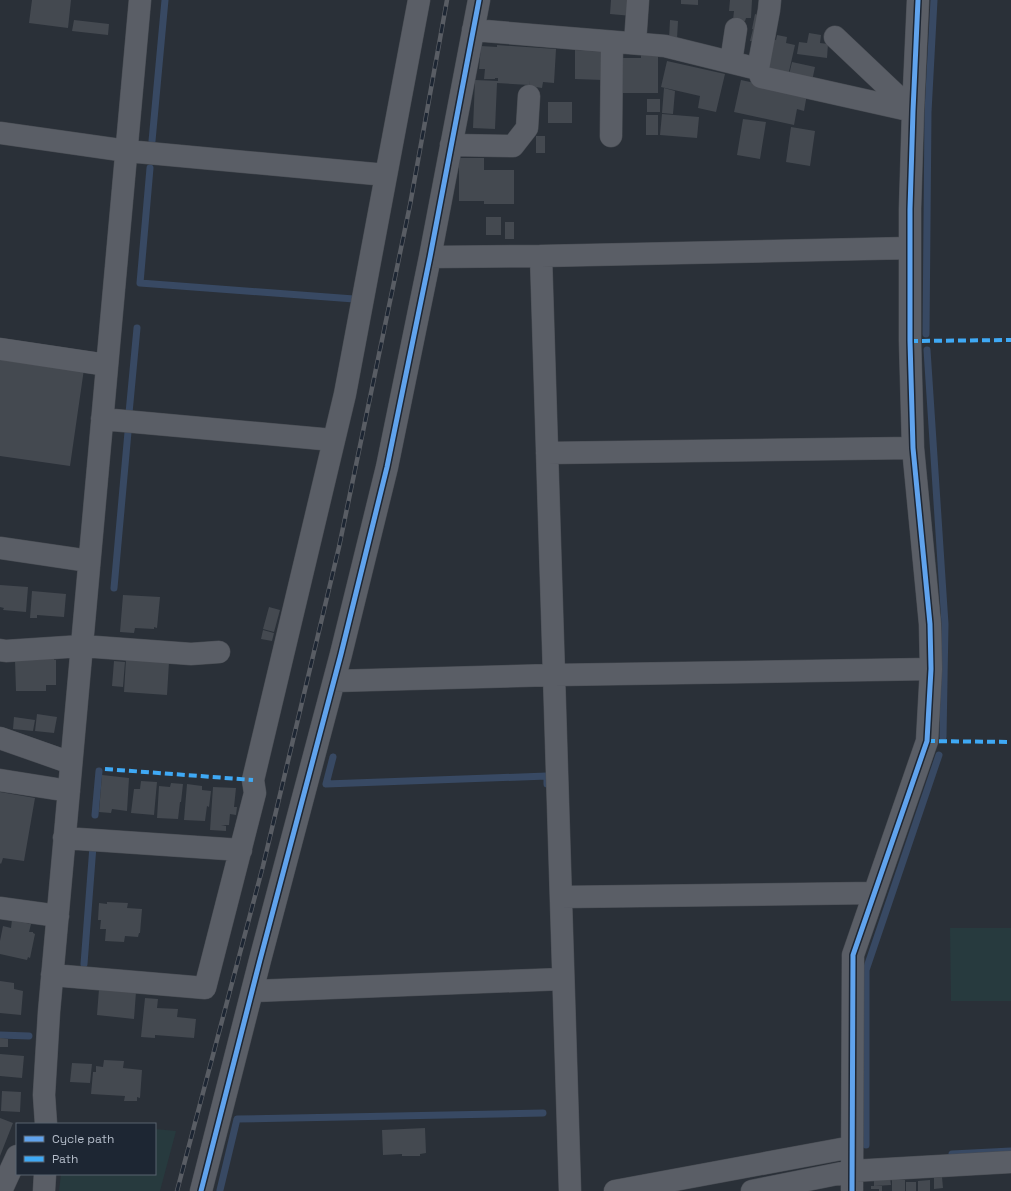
<svg xmlns="http://www.w3.org/2000/svg" width="1011" height="1191" font-family="'Space Grotesk',sans-serif">
<style>
.green{fill:#273a3e}
.lines{fill:none;stroke-linecap:round;stroke-linejoin:round}
.stream{stroke:#384963;stroke-width:7}
.building{fill:#444950}
.minor-casing{stroke:#484c53;stroke-width:23}
.minor{stroke:#5a5e66;stroke-width:22}
.rail-casing{stroke:#595d64;stroke-width:4.5}
.rail{stroke:#1d2633;stroke-width:3;stroke-dasharray:9;stroke-linecap:butt}
.quiet{stroke:#3fa9f5;stroke-width:4;stroke-dasharray:8 4;stroke-linecap:butt}
.cycleway-casing{stroke:#1d2633;stroke-width:8}
.cycleway{stroke:#60a3ed;stroke-width:5}
</style>
<rect width="100%" height="100%" fill="#2a3038"/>
<!-- green -->
<path class="green" d="M950 928H1011V1001H951Z
M155 1129 176 1131 160 1191H59L61 1174H155Z"/>
<g class="lines">
<!-- stream -->
<path class="stream" d="M152 141 165 0
M150 168 140 283 354 299
M926 334 928 112 934 0
M927 350 945 624 943 737
M129 413 137 328
M114 588 128 432
M333 757 326 784 547 776V784
M95 815 99 771
M84 964 93 846
M0 1035 29 1036
M866 1145V970L939 755
M952 1154 1011 1151
M220 1190 237 1119 543 1113"/>
</g>
<!-- building -->
<path class="building" d="M32 0H71L68 28 29 23Z
M611 0H633L632 16 610 14Z
M681 0H698V5L681 4Z
M730 0H752L751 18H746L745 21 733 20 734 11H729Z
M755 14 761 16 758 30 752 29Z
M74 20 109 24 108 35 72 31Z
M670 20 678 21 677 39H669Z
M753 29 760 31 758 42 750 41Z
M809 33 821 35 820 43 828 44 827 58 797 54 799 42 807 43Z
M777 35 787 37 786 43 795 45 788 76 763 70 771 39 776 40Z
M497 45 556 49 554 83 543 82 542 88 529 86 530 81 529 85 497 83 495 129 473 128 475 80 498 81V78H495V79H484L485 69H479L481 46 497 47Z
M575 50 604 52 603 80 575 79Z
M641 52H658V93H620L622 58H641Z
M667 61 725 74 716 112 698 108 700 96 661 87Z
M792 62 815 67 812 81 789 75Z
M741 80 807 94 804 111 797 109 794 125 734 112Z
M664 88 675 91 673 114 662 113Z
M647 99H660V112H647Z
M548 102H572V123H548Z
M662 114 699 117 697 138 660 135Z
M646 115H658V135H646Z
M743 119 766 122 760 159 737 155Z
M791 127 815 131 810 166 786 162Z
M536 136H545V153H536Z
M459 158H484V170H514V204H484V201H459Z
M486 217H501V235H486Z
M505 222H514V239H505Z
M0 357 84 369 70 466 0 456Z
M0 585 28 587 26 612 3 610 4 608 0 607Z
M32 591 66 594 64 617 37 615V618H30Z
M123 595 160 597 157 628 154 627V629L135 628 134 633 120 632Z
M269 607 280 610 274 632 263 629Z
M263 630 274 633 272 641 261 639Z
M54 658V660H56V685H46V691H16L15 660Z
M126 659 169 662 167 695 124 692Z
M114 661 125 662 123 687 112 686Z
M37 714 57 717 54 733 35 731Z
M14 717 35 720 33 731 13 729Z
M102 775 129 778 127 811 112 809 111 813 99 812Z
M141 781 157 782 154 815 131 813 134 789H140Z
M171 783 183 784 181 802H180L178 819 157 818 159 786 170 787Z
M187 784 202 786V790L211 791 209 807 207 806 205 821 184 820Z
M213 787 236 788 234 807H237L236 815 230 814 229 825H221L226 826V831L210 830Z
M0 792 35 798 24 861 3 858 1 864 0 863Z
M107 902 128 903 127 908 142 909 140 933H139L138 937 125 936 124 942 105 941 106 929H100L101 920H98L99 903 107 904Z
M12 920 31 924 29 932H33V933L35 934 30 958 28 957 27 960 0 954V941L3 926 11 928Z
M0 981 14 983V989L23 991 21 1015 0 1013Z
M99 989 136 992 134 1019 97 1015Z
M145 998 158 999 157 1008 178 1009 177 1017 196 1019 194 1038 155 1035V1038L141 1037Z
M0 1038 8 1039V1047H0Z
M0 1054 24 1056 22 1078 0 1076Z
M104 1060 124 1061 123 1068 142 1070 140 1098 137 1097V1101H124L125 1096 91 1094 93 1072H96V1066L103 1067Z
M72 1063 92 1064 90 1083 70 1082Z
M2 1091 21 1092 20 1112 1 1111Z
M0 1118 13 1123 0 1156Z
M425 1128 426 1153 420 1154V1156H402V1154L383 1155 382 1130Z
M942 1177 943 1188 934 1189V1178Z
M890 1178 891 1185 874 1186V1179Z
M892 1180H905V1191H892Z
M930 1180V1191H918V1181Z
M906 1182H916V1191H906Z
M871 1186H882V1191H879V1189H871Z"/>
<g class="lines">
<!-- minor casing -->
<g class="minor-casing">
<path id="minor" d="M473 30 665 46 758 69 761 77 913 111
M835 37 912 110
M635 43 638 0
M731 62 736 29
M758 69 769 10 770 0
M0 133 127 151 386 175
M611 136 612 42
M451 145 513 146 527 128 529 96
M541 256 570 1191
M430 257 541 256 910 248
M0 349 107 365
M102 419 333 440
M547 453 913 448
M0 548 89 561
M0 650 6 651 82 646 191 654 219 652
M334 681 554 675 931 669
M0 738 71 763
M0 780 69 791
M64 838 241 850
M561 897 874 893
M0 908 58 916
M52 975 205 988 255 793 253 780 345 394 419 0
M252 991 563 979
M46 1124 44 1095 49 1012 140 0
M1 1191 17 1156
M44 1191 45 1174
M201 1191 260 960 341 654 387 467 430 257 479 0
M615 1191 852 1147
M752 1191 852 1171 1011 1162
M852 1191 853 955 927 741 931 669 930 624 913 448 910 341V209L913 111 918 0"/>
</g>
<!-- minor -->
<use href="#minor" class="minor"/>
<!-- rail casing -->
<g class="rail-casing">
<path id="rail" d="M177 1191 263 866 339 547 410 205 447 0"/>
</g>
<!-- rail -->
<use href="#rail" class="rail"/>
<!-- quiet -->
<path class="quiet" d="M910 341 1011 340
M927 741 1011 742
M105 769 253 780"/>
<!-- cycleway casing -->
<g class="cycleway-casing">
<path id="cycleway" d="M201 1191 260 960 341 654 387 467 430 257 479 0
M852 1191 853 955 927 741 931 669 930 624 913 448 910 341V209L913 111 918 0"/>
</g>
<!-- cycleway -->
<use href="#cycleway" class="cycleway"/>
</g>
<!-- legend -->
<rect x="16" y="1123" width="140" height="52" fill="#1d2633" stroke="#59626f"/>
<rect x="24" y="1136" width="20" height="6" fill="#60a3ed" stroke="#59626f"/>
<text x="52" y="1143" font-size="12" fill="#b4bcc9">Cycle path</text>
<rect x="24" y="1156" width="20" height="6" fill="#3fa9f5" stroke="#59626f"/>
<text x="52" y="1163" font-size="12" fill="#b4bcc9">Path</text>
</svg>
